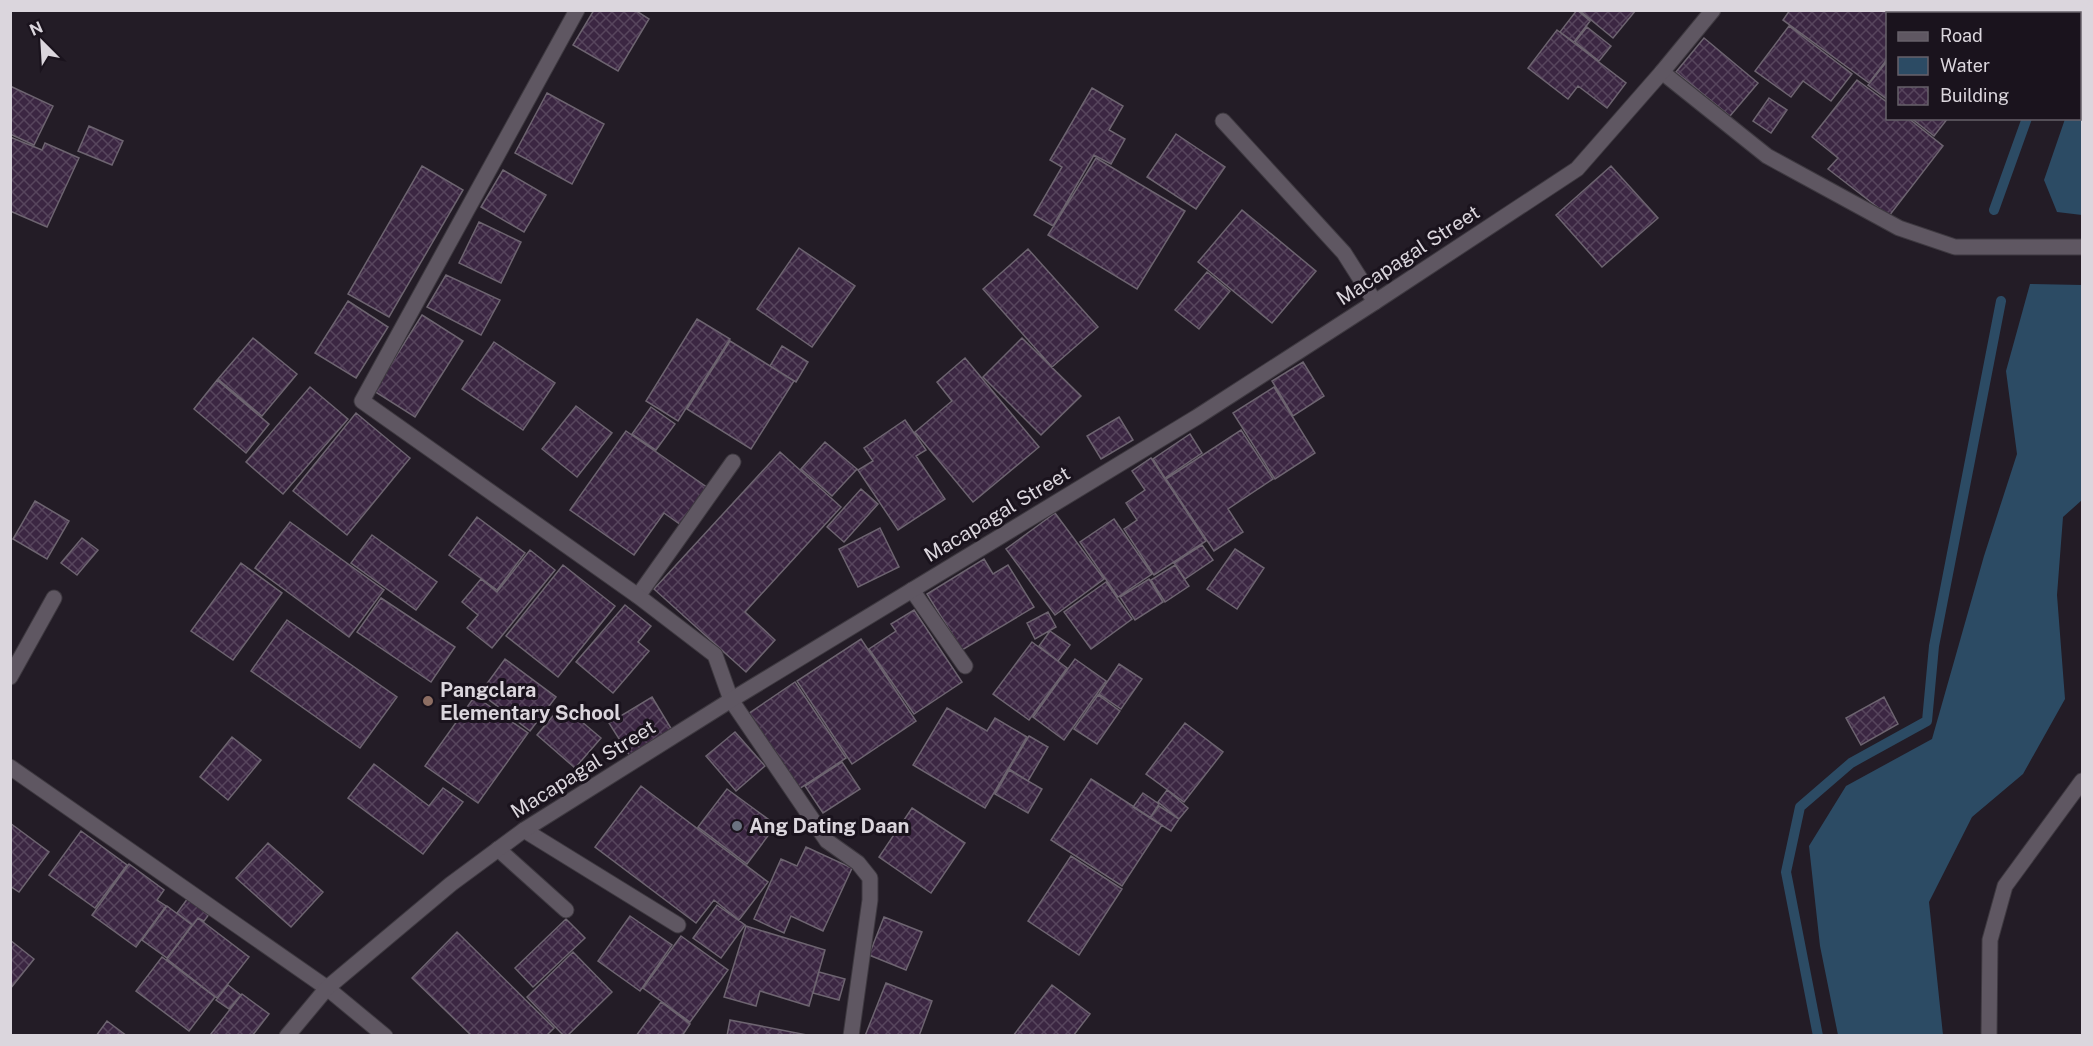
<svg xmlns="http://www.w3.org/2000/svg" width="2093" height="1046" font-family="'Public Sans',sans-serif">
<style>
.water{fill:#2c4b64}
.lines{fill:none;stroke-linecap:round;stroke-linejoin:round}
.stream{stroke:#2c4b64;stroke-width:10}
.building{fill:url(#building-cross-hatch);stroke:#6d6470;stroke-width:1.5}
.service-casing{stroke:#3e3940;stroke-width:17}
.minor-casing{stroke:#3e3940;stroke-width:17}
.tertiary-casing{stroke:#3e3940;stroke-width:17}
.service{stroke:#5f5762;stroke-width:15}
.minor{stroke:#5f5762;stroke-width:15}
.tertiary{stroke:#5f5762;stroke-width:15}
.education-dot{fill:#8d6e63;stroke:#1a131d;stroke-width:2}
.worship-dot{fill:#6b7280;stroke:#1a131d;stroke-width:2}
.labels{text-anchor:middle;stroke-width:6;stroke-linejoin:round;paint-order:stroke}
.street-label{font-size:20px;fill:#dbd6dd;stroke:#1a131d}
.poi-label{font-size:20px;font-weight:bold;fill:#dbd6dd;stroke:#1a131d;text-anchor:start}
</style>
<defs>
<pattern id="building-cross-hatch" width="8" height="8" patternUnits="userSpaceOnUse" patternTransform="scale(1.5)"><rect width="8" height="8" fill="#3b2642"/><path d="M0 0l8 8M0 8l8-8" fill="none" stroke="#57455d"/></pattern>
</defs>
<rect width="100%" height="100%" fill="#231c26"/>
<!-- water -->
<path class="water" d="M2082 64V215L2057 212 2044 180 2065 119 2080 118V73Z
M2030 284 2082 285V500L2063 517 2057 595 2065 699 2023 774 1972 817 1929 902 1943 1035H1838L1820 946 1809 846 1846 786 1932 739 1984 556 2017 454 2006 371Z"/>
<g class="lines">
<!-- stream -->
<path class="stream" d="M2064 14 2065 10
M1994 210 2027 118
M1818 1036 1786 872 1800 807 1851 763 1927 721 1934 646 2001 301"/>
</g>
<!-- building -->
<path class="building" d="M594 10H635L649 19 618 71 573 45Z
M1577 10 1590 21 1574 42 1560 32Z
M1579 10H1636L1613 38Z
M1790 10H1899L1903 14H1888V58L1869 83 1783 20Z
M1789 26 1852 74 1831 101 1803 81 1791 97 1755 71Z
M1587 27 1611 46 1599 61 1575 42Z
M1557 30 1626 83 1607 108 1578 86 1568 99 1528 68Z
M1704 38 1758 83 1730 116 1676 72Z
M1888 60V100L1868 85Z
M1857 80 1888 103V118H1908L1943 146 1889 216 1828 169 1838 158 1812 137Z
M10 86 53 106 34 145 10 134Z
M1092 88 1123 106 1109 130 1125 139 1111 164 1094 155 1053 226 1034 215 1062 167 1050 160Z
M547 93 604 124 572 184 515 153Z
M1769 98 1787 110 1771 133 1753 121Z
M1911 118H1948L1934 136Z
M89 126 123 141 112 165 78 151Z
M1176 134 1225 167 1196 209 1147 177Z
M10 137 42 150 45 143 79 158 47 227 10 211Z
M1096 158 1185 211 1137 289 1048 235Z
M422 166 463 190 389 317 348 294Z
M1611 166 1658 218 1602 267 1556 215Z
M503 170 546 195 524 232 481 207Z
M1242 210 1316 271 1272 323 1198 262Z
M479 222 521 242 501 283 459 263Z
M799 248 855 286 812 347 757 309Z
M1028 249 1098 327 1052 367 983 289Z
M1207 272 1230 291 1199 329 1175 310Z
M446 275 500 300 481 335 427 307Z
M348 301 388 327 356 378 315 353Z
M422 315 463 341 415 417 374 391Z
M697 319 730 339 678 421 646 401Z
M253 338 297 374 262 416 218 379Z
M1022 338 1081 396 1041 435 983 377Z
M730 341 794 381 751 449 687 409Z
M494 342 555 383 523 430 462 389Z
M782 346 808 362 796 382 770 366Z
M965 358 1039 447 973 502 915 432 952 401 937 382Z
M1303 362 1324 396 1293 416 1272 381Z
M217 380 269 424 246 453 194 409Z
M310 387 348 419 283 494 246 462Z
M1274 387 1315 453 1275 479 1233 413Z
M576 406 612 433 577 477 542 449Z
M651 407 675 424 656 450 632 434Z
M356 413 410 458 347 535 293 491Z
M1119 417 1133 440 1101 459 1087 436Z
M905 420 926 450 916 456 945 499 898 530 858 470 873 461 864 448Z
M1241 430 1273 479 1228 509 1243 532 1214 551 1166 479Z
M626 431 708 488 681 525 664 513 634 555 570 510Z
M1190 434 1202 453 1165 478 1153 459Z
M825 442 857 469 832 496 801 469Z
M780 452 841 507 745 612 775 640 746 672 654 589Z
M1151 458 1206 541 1154 575 1124 529 1137 520 1126 503 1145 490 1132 471Z
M861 489 878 504 844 542 827 527Z
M35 501 69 521 47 559 13 539Z
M1055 513 1104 579 1055 615 1006 549Z
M477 517 525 553 497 590 449 555Z
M1114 519 1152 574 1118 597 1080 542Z
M290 522 384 590 349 637 255 568Z
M880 528 899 567 858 587 839 549Z
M372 535 437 582 416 610 351 563Z
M82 538 98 550 77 575 61 563Z
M1202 545 1213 560 1185 579 1174 563Z
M1235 549 1264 568 1237 609 1207 589Z
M530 550 555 570 492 648 467 628 478 615 462 602 481 579 497 592Z
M984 559 993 574 1008 565 1034 607 962 650 927 594Z
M241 563 282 593 233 660 191 631Z
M563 565 615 606 558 677 506 636Z
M1175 565 1189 586 1165 602 1151 580Z
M1149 579 1163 602 1135 620 1120 597Z
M1106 582 1132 619 1091 649 1064 612Z
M381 598 455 647 431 682 357 632Z
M625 605 651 626 638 642 649 651 613 693 576 662Z
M914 610 962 682 914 714 869 649 896 631 891 624Z
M1048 612 1056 627 1035 639 1027 623Z
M287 620 397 697 360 748 251 671Z
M1050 631 1070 645 1058 661 1039 646Z
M861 639 916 721 852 764 797 681Z
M1032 642 1067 668 1029 720 993 694Z
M505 659 556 697 530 731 480 693Z
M1075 659 1106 681 1064 740 1033 717Z
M1119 664 1142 679 1121 709 1099 694Z
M795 682 846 758 796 791 745 716Z
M1098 695 1120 711 1097 744 1074 729Z
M475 696 528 733 478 803 425 766Z
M652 697 672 730 630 756 609 723Z
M1884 697 1898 724 1861 745 1846 718Z
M562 705 601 738 575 768 537 735Z
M947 708 987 731 995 718 1027 737 985 808 913 765Z
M1185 723 1223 752 1184 802 1146 774Z
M735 732 765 766 736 791 706 756Z
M1029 736 1048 747 1028 781 1009 769Z
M232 737 261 760 228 800 200 777Z
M842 762 860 789 823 813 805 786Z
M374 764 429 806 443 788 463 802 423 854 348 798Z
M1009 770 1042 789 1028 813 995 794Z
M1091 779 1162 825 1122 886 1051 840Z
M641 786 768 882 739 920 714 900 696 923 595 847Z
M727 789 776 825 747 864 698 827Z
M1167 790 1188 808 1179 819 1158 802Z
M1143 793 1159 804 1150 818 1133 807Z
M1159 806 1179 819 1171 831 1150 818Z
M912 808 965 843 931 893 879 857Z
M10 823 49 852 19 892 10 886Z
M81 831 127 865 95 908 49 875Z
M268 843 323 892 291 927 236 878Z
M806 847 852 868 823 931 791 916 784 933 754 919 781 859 797 866Z
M1071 856 1122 889 1079 955 1028 921Z
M129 864 164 890 157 900 166 906 136 947 92 915Z
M188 898 210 913 204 921 198 918 193 925 177 913Z
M717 905 745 925 721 958 693 938Z
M167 906 192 925 167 958 142 940Z
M630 916 672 945 640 991 598 961Z
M884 917 922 932 906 970 869 955Z
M198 918 249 957 217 998 167 959Z
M566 919 585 938 533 987 515 968Z
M746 926 825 950 809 1006 760 991 756 1006 724 997Z
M457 932 554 1028 546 1036H472L412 978Z
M681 936 728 970 690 1022 643 988Z
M10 940 34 959 10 989Z
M573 952 612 992 567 1036H564L527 997Z
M162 957 215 997 189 1031 136 991Z
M819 972 845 979 839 1000 813 993Z
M886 983 932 1001 919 1036H865Z
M228 985 241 995 229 1009 216 1000Z
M1052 985 1090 1014 1073 1036H1013Z
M242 994 269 1014 252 1036H213L211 1034Z
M661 1002 690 1024 682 1036H636Z
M730 1020 812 1036H727Z
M107 1021 127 1036H96Z"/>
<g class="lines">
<!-- service casing -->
<g class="service-casing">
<path id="service" d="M1223 121 1344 253 1375 302
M912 590 965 666
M638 596 733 462
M10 677 54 598
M524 830 678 925
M498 849 566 910"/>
</g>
<!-- minor casing -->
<g class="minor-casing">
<path id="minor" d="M577 10 362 401 638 596 715 655 731 700 827 841 858 863 870 878V900L851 1036
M1662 72 1767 156 1899 228 1955 247H2082
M10 767 327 988 385 1036
M1989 1036 1990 940 2005 886 2082 781"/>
</g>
<!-- tertiary casing -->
<g class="tertiary-casing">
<path id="tertiary" d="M287 1036 327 988 451 884 524 830 731 700 1197 417 1375 302 1577 169 1662 72 1713 10"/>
</g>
<!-- service -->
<use href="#service" class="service"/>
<!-- minor -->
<use href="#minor" class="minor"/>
<!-- tertiary -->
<use href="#tertiary" class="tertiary"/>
</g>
<!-- markers -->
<circle class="education-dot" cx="428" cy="701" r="6"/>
<circle class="worship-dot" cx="737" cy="826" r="6"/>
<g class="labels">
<!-- street labels -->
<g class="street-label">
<text transform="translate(1408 255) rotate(-33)" y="7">Macapagal Street</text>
<text transform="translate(997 514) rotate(-31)" y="7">Macapagal Street</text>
<text transform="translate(583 769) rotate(-32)" y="7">Macapagal Street</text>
</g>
<!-- poi labels -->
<g class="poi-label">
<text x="440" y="697">Pangclara<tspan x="440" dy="23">Elementary School</tspan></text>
<text x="749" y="833">Ang Dating Daan</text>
</g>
</g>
<!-- border -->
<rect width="2093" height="1046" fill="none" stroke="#dbd6dd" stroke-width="24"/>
<!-- legend -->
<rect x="1886" y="12" width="195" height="108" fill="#1a131d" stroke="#67616a" stroke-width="1.5"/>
<rect x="1898" y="32" width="30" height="9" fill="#5f5762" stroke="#67616a" stroke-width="1.5"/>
<text x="1940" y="42" font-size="18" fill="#dbd6dd">Road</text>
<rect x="1898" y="57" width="30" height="18" fill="#2c4b64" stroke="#67616a" stroke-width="1.5"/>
<text x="1940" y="72" font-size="18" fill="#dbd6dd">Water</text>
<rect x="1898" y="87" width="30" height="18" fill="url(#building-cross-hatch)" stroke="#67616a" stroke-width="1.5"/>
<text x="1940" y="102" font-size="18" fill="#dbd6dd">Building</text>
<!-- north arrow -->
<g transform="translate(42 42) rotate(336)" stroke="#1a131d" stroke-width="4.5" paint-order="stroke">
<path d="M0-4.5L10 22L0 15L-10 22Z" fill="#dbd6dd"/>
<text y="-9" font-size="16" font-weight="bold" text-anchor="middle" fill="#dbd6dd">N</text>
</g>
</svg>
